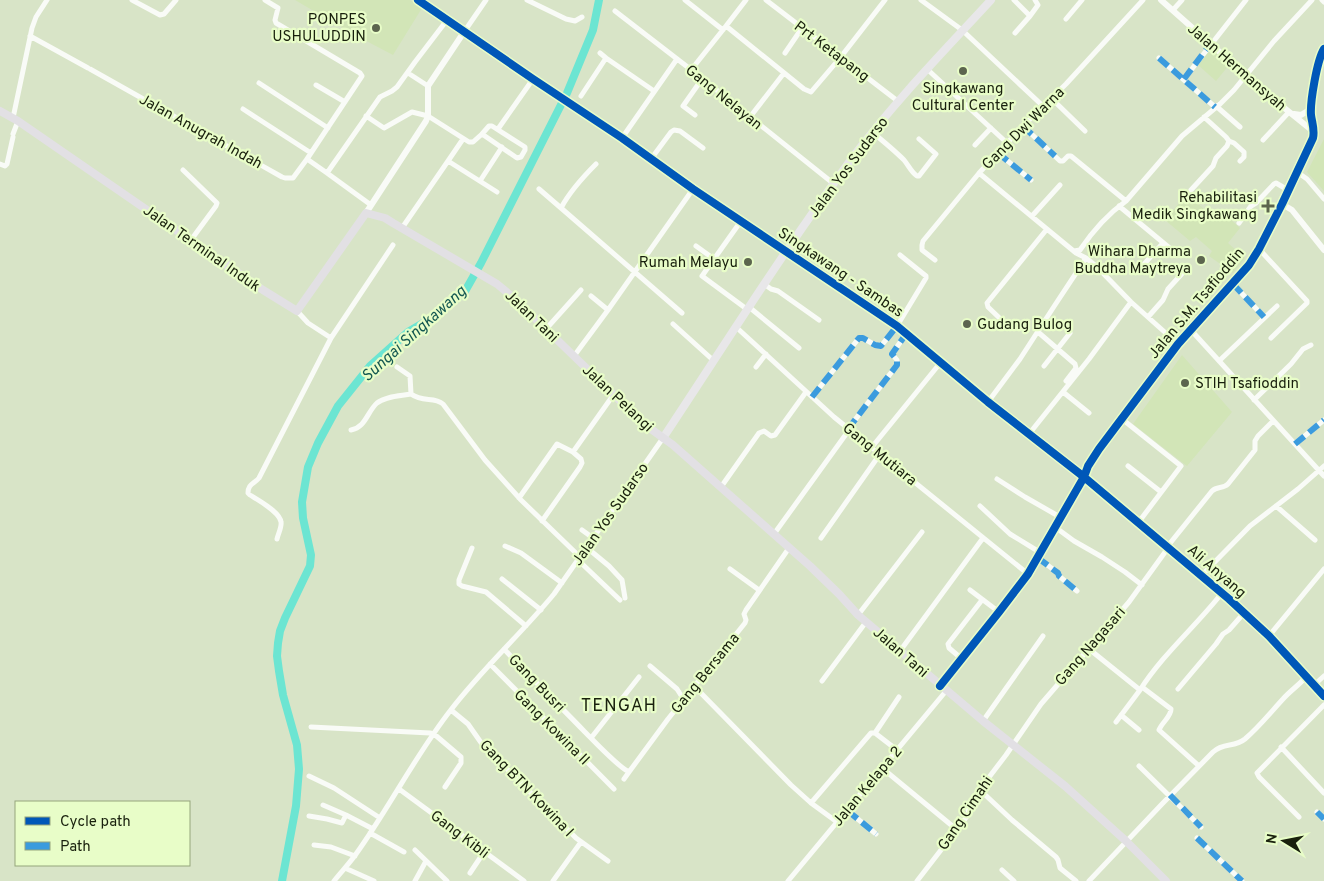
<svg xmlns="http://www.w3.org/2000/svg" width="1324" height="881" font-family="Overpass,sans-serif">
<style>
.built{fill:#d2e5b7}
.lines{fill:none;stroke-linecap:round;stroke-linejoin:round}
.river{stroke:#6ce5d2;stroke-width:8}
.minor{stroke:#f9fbf7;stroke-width:5}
.tertiary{stroke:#f9fbf7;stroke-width:6}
.primary{stroke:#e8e7e9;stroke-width:8}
.trunk{stroke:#e2e0e4;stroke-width:8}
.quiet{stroke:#3b9bde;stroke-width:6;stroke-dasharray:12 6;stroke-linecap:butt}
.cycleway-casing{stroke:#e8fdc8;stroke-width:11}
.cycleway{stroke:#0057b8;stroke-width:8}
.poi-dot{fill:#5c654e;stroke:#e8fdc8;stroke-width:2}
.labels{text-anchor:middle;stroke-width:4.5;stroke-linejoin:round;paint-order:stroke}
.poi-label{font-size:15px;fill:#19200d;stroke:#e8fdc8;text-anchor:end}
.street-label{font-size:15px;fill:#19200d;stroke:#e8fdc8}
.water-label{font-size:16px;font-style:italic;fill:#155952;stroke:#e8fdc8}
.quarter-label{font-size:18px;letter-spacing:1px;fill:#19200d;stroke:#e8fdc8}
</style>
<rect width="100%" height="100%" fill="#d8e4c7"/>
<!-- built -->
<path class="built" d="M295 0H410L422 8 393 55 353 34Z
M1210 48 1230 64 1216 81 1198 65Z
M1324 139V191L1307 172Z
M1187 194 1213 217 1220 210 1240 228 1228 243 1245 258 1233 273 1209 256 1212 251 1196 237 1190 241 1165 220Z
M1182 355 1232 412 1187 466 1133 424Z"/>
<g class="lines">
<!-- river -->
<path class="river" d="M282 881 296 806 299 769 297 745 283 695 279 671 277 656 278 643 280 631 285 618 310 566 311 555 303 518 302 502 308 467 318 443 338 406 370 366 408 332 430 319 464 293 481 263 567 93 593 30 599 0"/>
<!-- minor -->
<path class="minor" d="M132 0 160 15 164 14 176 0
M265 0 278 8 275 20 276 23 360 73 362 76 307 159 327 173
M527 0 566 19 575 21 582 17
M685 0 723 30
M746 0 726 26 804 89 811 92 840 58 885 0
M766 0 899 102
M921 0 962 30 1044 107
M1014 0 1030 16
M1322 0 1324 2
M1173 10 1182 0
M615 11 694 72 834 184
M1066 19 1082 0
M464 32 486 0
M1015 33 1030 16 1038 5 1035 0
M30 36 88 68
M600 53 606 58
M785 53 802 28
M1159 58 1215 107
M90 69 282 177 285 178H293L307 159
M927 69 1007 143
M691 70 726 26
M408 73 428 86
M1184 79 1246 0
M259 83 328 128
M316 85 345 102
M581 96 606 58 654 91
M1052 99 1085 131
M1216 106 1240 127
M243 109 311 153
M695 115 683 106 702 79
M366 116 384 128 412 112 428 116 469 142H473L482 134 517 158 521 157 525 150V147L492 126H489L482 134
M750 117 784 73
M13 118 32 28 36 17 47 0
M1023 126 1060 161H1063L1068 156H1071L1126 201
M498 129 533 79
M872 132C883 141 894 150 904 160 909 166 911 172 917 176H919L936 154 919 139
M13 134 18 121
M622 138 677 59
M463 139 448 161 497 192
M1263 140 1289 112
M1229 141 1234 143 1244 152V157L1240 161
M975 145 991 128
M998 153 1031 180
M651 159 671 132 674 130 680 131 703 148
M0 164 5 166 7 164 13 137
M596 164C582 178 570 191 561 208L682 313
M183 170 217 203 216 206 191 240
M1297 172 1307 179 1324 199
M979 173 1076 253 1086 258 1096 266 1131 302 1178 344
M480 181 502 147
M539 189 561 208
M1191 190 1213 166 1216 158 1227 146 1229 141 1226 137 1204 117
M371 205 327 173 380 97 392 91 397 87 415 62 447 20
M1119 206 1172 250
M1032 216 1060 185
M741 221 702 276 748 310
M1239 223 1251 206 1256 203 1274 184 1276 183 1288 190
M402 228 448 161
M696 246 714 259
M1259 249 1307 301V303L1271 338
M1074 251 1080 250C1092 232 1108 214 1126 201L1182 136 1220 104 1234 90 1274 41 1312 0
M935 260 922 250V245L923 241 980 172 1023 126 1066 84 1143 0
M1137 272 1163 243
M764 284 771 289 778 291 819 320
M1233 284 1264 317
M591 296 608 310
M749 307 799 348
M1148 317 1163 300 1168 289 1188 267
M673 324 714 361
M736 327 834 417 1028 574
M1010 328 988 307 987 303 1047 229
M546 329 581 290
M1190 329 1324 476
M1038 332 1075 364 1076 368 1066 381
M331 338 393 245
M574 356 608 310 693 189
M1219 361 1277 306
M1044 366 1070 333
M397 367 410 376 411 394C423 403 434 396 443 404L485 460 521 500 580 557
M756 367 766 354
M1063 392 1089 413
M812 397 859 338H863L875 345 881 346 897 326 926 278V276L900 255
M1254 400 1291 364 1303 349 1311 345
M988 402 1020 359 1053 308 1086 258
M1122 419 1181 466 1138 523
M848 429 897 365V360L892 354 906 334
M351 430C366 427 367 412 377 403 386 396 401 396 411 394
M1029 434 1089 359 1131 302
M1295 444 1324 420
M872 447 941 362
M573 452 614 394
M1128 466 1161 492
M997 479 1025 497 1060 517
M721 487 759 433 764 431 771 436 775 435 806 392
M519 498 557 444 573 452 581 459 582 463 580 467 542 521
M980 506 1010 534 1041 553
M1276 506 1315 540
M1055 527 1074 541 1102 557 1125 572 1142 585
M582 530 593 538
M774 534 849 430
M821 538 880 454
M277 539C278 534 282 527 281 522 280 512 258 500 250 495L248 493C248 484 254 484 259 478L331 338 308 323 297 311
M505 546 521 553 562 583
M586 547 609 566 622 580 625 598
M1167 547 1212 491C1217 486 1223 489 1228 484L1255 450V441L1258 436 1273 421
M472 548 459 580V584L462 586 486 592 526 626
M1038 558 1058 573 1059 576 1077 591
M578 560 620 600
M730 569 759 590
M1201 576 1250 526 1298 489 1324 466
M502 579 541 610
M970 590 999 612
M858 615 922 532
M1269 636 1324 569
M504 649C530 677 557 703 583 730 594 741 617 766 629 772L624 779
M1089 649 1140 690C1163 654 1196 626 1222 593
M900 651 983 538
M962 659 949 648 948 644 982 600
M490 664 614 789
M650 666 677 689 684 700
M822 681 866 622
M1314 685 1324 676
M940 686 999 612 1028 574 1084 477
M695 687 791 785 811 803 837 822
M1142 687 1171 709C1171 717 1162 722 1159 730L1199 766
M1178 689 1216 644 1223 634 1229 630 1244 613
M451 710 468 724 482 744 576 838 608 861
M1121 715 1139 730
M983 721 1043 636
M1116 722 1140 690
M311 727 430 733 434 734 461 757V763L445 787
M875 733 899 697
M591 738 639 677
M1281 747 1324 793
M1139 766 1201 827
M882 768 956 829
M629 772 668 719 745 623 746 620 744 614 746 610 789 548
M309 776 334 788 380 818
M399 789 524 881
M980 790 1012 820 1056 857 1058 860 1060 868 1076 881
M811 803 871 733H875L897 750
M323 805 346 815 373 829
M848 811 876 834
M1317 812 1324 819
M309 816 327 819 342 823 346 815
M1299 817 1259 777 1257 773 1324 705
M370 833 404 852
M1197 838 1242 881
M314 845 331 847 355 856
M415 850 447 881
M345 868 374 881
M1002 870 1014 881
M470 873 484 852
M334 881C341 872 349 864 356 854 389 808 415 756 450 711 482 669 521 634 554 594L663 438
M415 881 426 861
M553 881 581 842
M788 881 946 691
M917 881 968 815 969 813 967 806 1006 755 1041 704 1129 602 1168 548
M1089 881 1162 804 1213 752C1224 742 1234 748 1245 739 1259 727 1271 712 1283 699 1290 691 1299 685 1306 677"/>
<!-- tertiary -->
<path class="tertiary" d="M418 0 533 79 622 138 693 189 897 326 988 402 1084 477 1229 599 1269 636 1324 696
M1161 0 1267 94 1314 132
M1294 114 1301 115 1311 109
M1282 204 1292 210 1324 250
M366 213 426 121 428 116V86L464 32
M1084 477 1088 466 1099 449 1178 344 1249 265 1259 249 1282 204 1313 138C1315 130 1312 123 1311 115 1310 102 1317 60 1324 49"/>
<!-- primary -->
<path class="primary" d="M663 438C726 343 787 245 856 153 897 99 945 50 991 0"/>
<!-- trunk -->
<path class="trunk" d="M0 111 18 121 263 290 297 311 366 213 385 218 393 223 497 284 514 298 644 424 673 445 810 566 839 594 858 615 983 721 1065 786 1126 841 1166 881"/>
<!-- quiet -->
<path class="quiet" d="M1159 58 1215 107
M1184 79 1211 43
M1023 126 1055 156
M998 153 1031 180
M1233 284 1264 317
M812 397 859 338H863L875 345 881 346 897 326
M848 429 897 365V360L892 354 906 334
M1295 444 1324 420
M1038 558 1058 573 1059 576 1077 591
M1170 795 1201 827
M848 811 876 834
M1317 812 1324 819
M1197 838 1242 881"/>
<!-- cycleway casing -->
<g class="cycleway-casing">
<path id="cycleway" d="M418 0 533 79 622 138 693 189 897 326 988 402 1084 477 1229 599 1269 636 1324 696
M940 686 999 612 1028 574 1084 477 1088 466 1099 449 1178 344 1249 265 1259 249 1282 204 1313 138C1315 130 1312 123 1311 115 1310 102 1317 60 1324 49"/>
</g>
<!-- cycleway -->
<use href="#cycleway" class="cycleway"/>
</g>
<!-- markers -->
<g class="poi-dot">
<circle cx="376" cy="28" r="5"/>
<circle cx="963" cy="71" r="5"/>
<path d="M1265.5 198.5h5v5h5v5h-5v5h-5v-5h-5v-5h5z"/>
<circle cx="1201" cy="260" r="5"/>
<circle cx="748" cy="262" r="5"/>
<circle cx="967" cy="324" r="5"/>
<circle cx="1185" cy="383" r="5"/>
</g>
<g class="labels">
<!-- poi labels -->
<g class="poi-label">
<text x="366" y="24">PONPES<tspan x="366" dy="17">USHULUDDIN</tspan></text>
<text x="963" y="93" text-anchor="middle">Singkawang<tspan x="963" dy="17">Cultural Center</tspan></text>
<text x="1257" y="202">Rehabilitasi<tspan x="1257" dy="17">Medik Singkawang</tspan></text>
<text x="1191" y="256">Wihara Dharma<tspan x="1191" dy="17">Buddha Maytreya</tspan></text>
<text x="738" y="267">Rumah Melayu</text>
<text x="977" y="329" text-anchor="start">Gudang Bulog</text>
<text x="1195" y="388" text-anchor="start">STIH Tsafioddin</text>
</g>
<!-- street labels -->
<g class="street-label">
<text transform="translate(832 51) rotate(37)" y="5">Prt Ketapang</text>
<text transform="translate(1237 67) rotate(41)" y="5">Jalan Hermansyah</text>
<text transform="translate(724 97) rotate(39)" y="5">Gang Nelayan</text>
<text transform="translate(1023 128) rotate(-45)" y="5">Gang Dwi Warna</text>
<text transform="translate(201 131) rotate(29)" y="5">Jalan Anugrah Indah</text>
<text transform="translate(848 167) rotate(-53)" y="5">Jalan Yos Sudarso</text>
<text transform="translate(202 248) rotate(35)" y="5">Jalan Terminal Induk</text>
<text transform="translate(841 272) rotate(34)" y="5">Singkawang - Sambas</text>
<text transform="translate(1196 303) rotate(-50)" y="5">Jalan S.M. Tsafioddin</text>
<text transform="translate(532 316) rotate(44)" y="5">Jalan Tani</text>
<text transform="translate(618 398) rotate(43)" y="5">Jalan Pelangi</text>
<text transform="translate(880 454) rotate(39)" y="5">Gang Mutiara</text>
<text transform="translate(610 514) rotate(-55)" y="5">Jalan Yos Sudarso</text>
<text transform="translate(1217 571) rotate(41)" y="5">Ali Anyang</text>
<text transform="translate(1090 646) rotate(-49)" y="5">Gang Nagasari</text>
<text transform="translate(901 652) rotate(41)" y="5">Jalan Tani</text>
<text transform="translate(705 673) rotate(-51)" y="5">Gang Bersama</text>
<text transform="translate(537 683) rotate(46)" y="5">Gang Busri</text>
<text transform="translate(552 727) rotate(45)" y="5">Gang Kowina II</text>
<text transform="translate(867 786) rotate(-50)" y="5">Jalan Kelapa 2</text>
<text transform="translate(527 788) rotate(46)" y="5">Gang BTN Kowina I</text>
<text transform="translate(965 813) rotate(-56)" y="5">Gang Cimahi</text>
<text transform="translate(460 834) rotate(37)" y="5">Gang Kibli</text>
</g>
<!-- water labels -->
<g class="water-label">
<text transform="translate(413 333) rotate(-42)" y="6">Sungai Singkawang</text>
</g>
<!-- quarter labels -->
<g class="quarter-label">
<text x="619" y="711">TENGAH</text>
</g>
</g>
<!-- legend -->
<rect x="15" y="801" width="175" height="65" fill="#e8fdc8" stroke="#95a57d"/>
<rect x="25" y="817" width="25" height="8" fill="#0057b8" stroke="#95a57d"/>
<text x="60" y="826" font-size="15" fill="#19200d">Cycle path</text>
<rect x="25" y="842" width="25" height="8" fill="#3b9bde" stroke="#95a57d"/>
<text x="60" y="851" font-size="15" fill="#19200d">Path</text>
<!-- north arrow -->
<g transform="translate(1284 841) rotate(280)" stroke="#e8fdc8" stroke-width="4" paint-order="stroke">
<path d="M0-4L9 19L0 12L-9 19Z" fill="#19200d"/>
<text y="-8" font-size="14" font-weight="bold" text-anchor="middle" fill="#19200d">N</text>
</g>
</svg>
